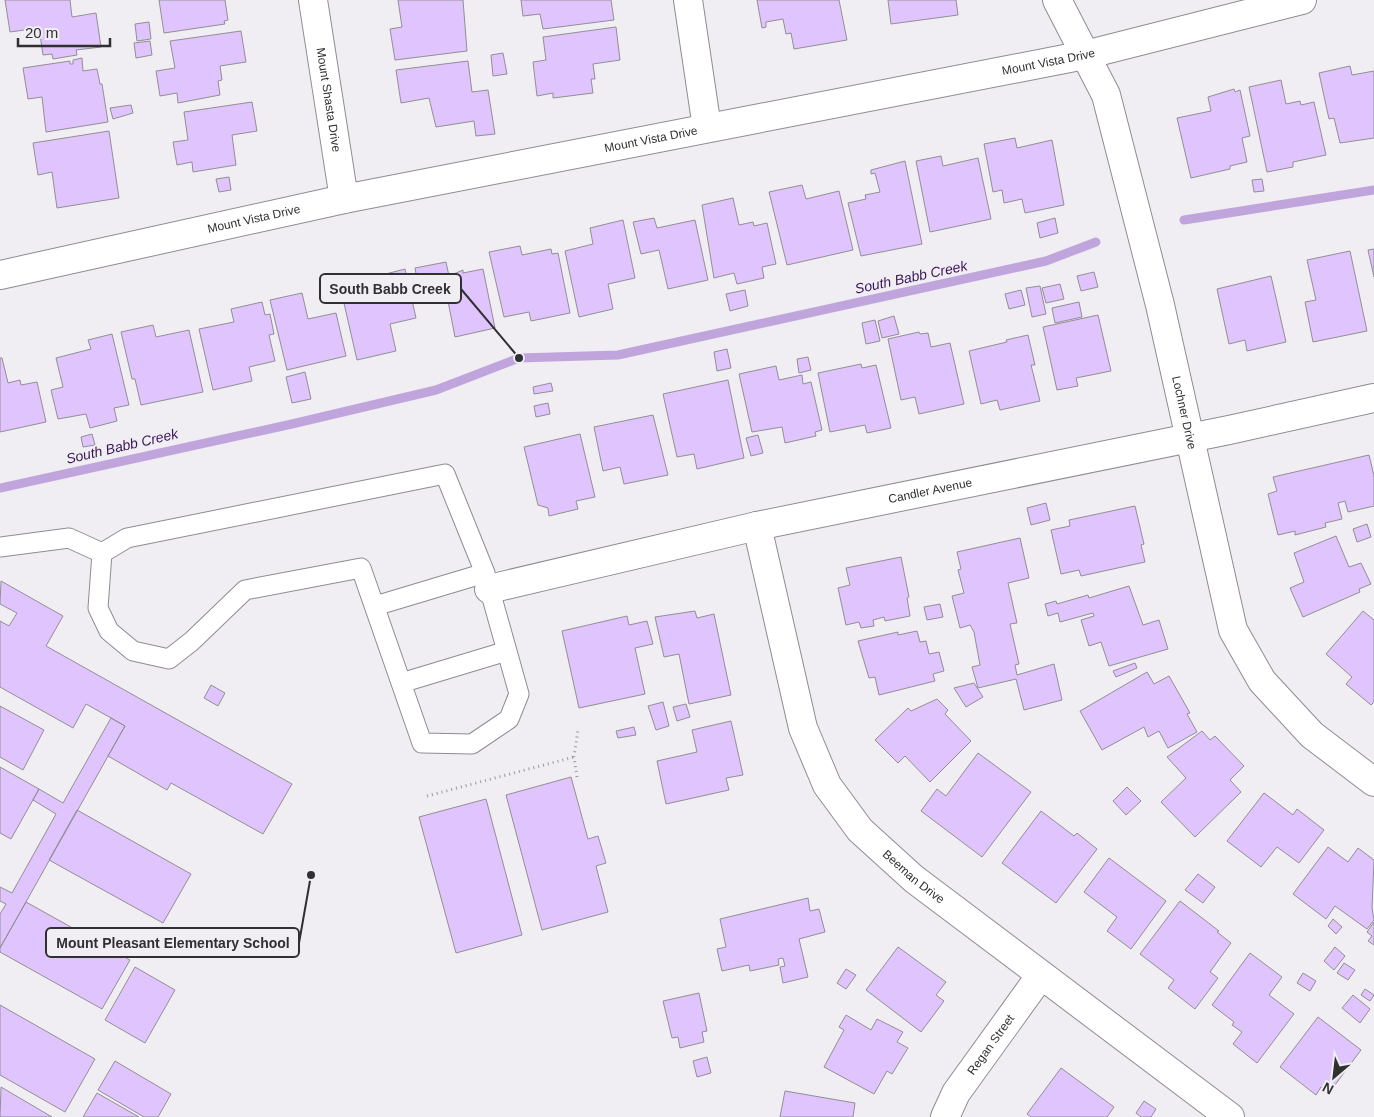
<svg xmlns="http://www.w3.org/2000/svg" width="1374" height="1117" font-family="Helvetica,sans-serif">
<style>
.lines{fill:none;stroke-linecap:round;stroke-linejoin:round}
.stream{stroke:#c0a5dd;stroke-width:9}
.building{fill:#e0c4fe;stroke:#918f93}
.lane-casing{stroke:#8e8c91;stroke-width:21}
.street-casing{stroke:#8e8c91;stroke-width:30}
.path{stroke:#9a999c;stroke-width:3;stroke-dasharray:1 4;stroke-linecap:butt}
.lane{stroke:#fff;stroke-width:19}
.street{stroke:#fff;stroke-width:28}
.labels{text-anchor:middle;stroke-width:4;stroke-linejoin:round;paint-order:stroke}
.street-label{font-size:12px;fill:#302f31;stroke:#f0eef3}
.water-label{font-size:14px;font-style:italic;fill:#3a1557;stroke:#f0eef3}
.leader{fill:none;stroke:#302f31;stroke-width:2}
.callout-dot{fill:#302f31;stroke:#f0eef3;stroke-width:2}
.callout{fill:#f0eef3;stroke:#302f31;stroke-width:2}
.callout-label{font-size:14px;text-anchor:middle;font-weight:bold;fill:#302f31}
</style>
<rect width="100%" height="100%" fill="#f0eef3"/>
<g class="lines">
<!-- stream -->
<path class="stream" d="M1184 220 1374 190
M0 488 292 424 436 390 519 358 618 355 1046 261 1096 242"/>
</g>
<!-- building -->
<path class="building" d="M5 0H70L72 17 96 13 101 47 76 50 77 55 53 59 52 54 43 55 39 28 10 32Z
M159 0H225L228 20 224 21 225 24 164 33Z
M398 0H463L467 51 395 60 390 29 402 27Z
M521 0H611L614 20 543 29 540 14 523 16Z
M757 0H839L847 40 794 49 791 33 786 34 783 19 766 22V27L762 28Z
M888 0H956L958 15 891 24Z
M149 22 151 39 137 41 135 24Z
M616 27 620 60 593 64 595 79H591L593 93 553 98V93L537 96 533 62 546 60 543 37Z
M241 31 246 62 220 66 222 80 218 81 220 95 178 103 177 93 160 96 156 71 175 68 170 41Z
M150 41 152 55 136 58 134 43Z
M503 53 507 74 493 76 491 55Z
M82 58 83 71 97 69 100 84H102L108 122 46 132 42 97 28 99 23 68 70 61V64H73V60Z
M468 61 472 92 488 90 495 134 476 136 474 121 436 127 429 98 401 103 396 70Z
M1350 66 1352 75 1374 71V138L1340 143 1334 118 1329 119 1319 73Z
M1281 80 1286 104 1300 101 1301 105 1314 102 1326 155 1293 162V167L1267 172 1249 87Z
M1234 89 1235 92 1240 90 1250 136 1242 138 1247 162 1230 166V169L1191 178 1177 118 1211 111 1208 97Z
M252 102 257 131 232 135 236 165 193 172 192 162 177 165 173 142 188 140 184 112Z
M131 105 133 113 113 119 110 108Z
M109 131 119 198 57 208 52 172 38 175 33 143Z
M1015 138 1017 148 1052 140 1064 205 1025 213 1022 199 1004 203 1002 190 993 192 984 144Z
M941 156 943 166 978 158 991 219 930 232 916 161Z
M905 161 922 244 861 256 848 203 866 199 865 195 880 192 875 173 871 174V170Z
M229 177 231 190 219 192 216 179Z
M1262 179 1264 191 1254 192 1252 180Z
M802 185 806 199 839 191 853 250 787 265 769 192Z
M733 198 739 225 753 222 754 226 767 223 776 264 762 267 764 278 737 284 734 273 714 278 702 205Z
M654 218 657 228 695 220 708 280 668 289 659 250 641 254 633 222Z
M1055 218 1058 233 1040 238 1037 223Z
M623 220 635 278 608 284 613 309 579 317 565 251 593 244 590 228Z
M520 246 522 255 551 249 552 254 558 253 570 313 531 321 529 312 504 317 489 252Z
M1374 249V277L1368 250Z
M1350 251 1367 331 1313 342 1305 302 1316 300 1307 260Z
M446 262 449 276 463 270V273L483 269 495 328 455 337 447 296 421 302 415 268Z
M405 269 416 318 390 324 396 351 357 360 343 299 348 298 347 295 377 290 374 277Z
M1094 272 1098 287 1081 291 1077 276Z
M1271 276 1286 342 1247 351 1245 340 1229 344 1217 289Z
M1060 284 1064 299 1046 303 1042 288Z
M1040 286 1046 314 1032 317 1026 288Z
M745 290 748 306 730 311 726 294Z
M1021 290 1025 305 1009 309 1005 294Z
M302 293 308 319 336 313 346 356 287 370 270 300Z
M262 302 265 315 270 314 274 334 269 335 275 361 249 367 252 381 213 390 199 329 234 322 231 309Z
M1079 302 1082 317 1055 323 1052 308Z
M1098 315 1111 371 1076 378 1078 386 1057 390 1043 327Z
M894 316 899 334 882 338 878 321Z
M875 320 880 341 866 344 862 323Z
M153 325 156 337 189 330 203 392 141 405 135 379H132L121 332Z
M919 332 920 334 928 333 931 347 950 343 964 404 919 414 915 397 901 400 888 339Z
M112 334 129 405 114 408 117 421 90 428 86 414 58 419 51 390 63 387 56 358 91 349 88 340Z
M1028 335 1035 365H1031L1040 401 1000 410 997 400 981 404 969 351 1007 342 1006 340Z
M727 349 731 368 717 371 714 352Z
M808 357 811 370 799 373 797 359Z
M0 358H2L8 383 20 380 21 385 37 382 46 422 0 432Z
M861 364 862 368 876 365 891 428 867 433 865 425 830 432 818 373Z
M776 366 779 380 802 375 803 384 811 382 822 430 815 432 816 436 785 443 782 427 752 432 739 374Z
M305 372 311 399 292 403 286 377Z
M728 380 744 458 697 469 694 454 677 457 663 394Z
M551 383 553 391 534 394 533 387Z
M548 403 550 414 536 417 534 406Z
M653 415 668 475 624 484 620 467 603 471 594 427Z
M92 434 95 445 83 447 81 437Z
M580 434 595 497 576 501 578 509 549 516 548 508 538 505 524 447Z
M758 435 763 453 751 456 746 438Z
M1369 455 1374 476V506L1348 512 1345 501 1338 503 1342 519 1325 523 1326 527 1295 535V531L1278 535 1268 494 1277 491 1273 477Z
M1046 503 1050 520 1031 525 1027 508Z
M1135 506 1144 544 1141 545 1145 562 1081 576 1079 570 1061 574 1051 530 1070 526 1069 520Z
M1367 524 1371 537 1357 542 1353 529Z
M1336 536 1349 567 1361 563 1371 584 1359 589 1360 592 1303 617 1290 588 1304 582 1294 553Z
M1020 538 1029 578 1008 583 1017 623 1010 624 1019 664 1015 665 1017 675 1054 664 1062 700 1024 710 1016 679 978 688 972 667 980 665 974 632 970 625 960 628 952 596 964 593 958 570 961 569 957 552Z
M901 557 909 597 907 598 910 616 885 621 884 617 873 620 874 626 861 628 859 622 846 625 838 588 850 585 846 568Z
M1 581 63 616 46 646 292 784 263 834 171 783 167 790 108 756 125 726 111 718 86 704 73 728 0 687V621L9 626 17 613 0 604Z
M1129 586 1143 625 1159 620 1168 649 1109 666 1101 642 1089 646 1081 620 1094 616 1093 613 1060 622 1058 613 1048 616 1045 604 1056 601 1057 604 1088 595 1089 598Z
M940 604 943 617 927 620 924 607Z
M695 611 697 618 714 614 731 695 689 704 679 654 664 657 655 617Z
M1363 611 1374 620V702L1371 705 1346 684 1352 677 1326 654Z
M627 616 629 625 647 621 653 644 635 648 645 694 579 708 562 631Z
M917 631 920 642 926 641 929 654 939 652 944 671 933 674 935 681 879 695 875 677 869 678 858 641 898 632V635Z
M1135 663 1137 668 1116 677 1113 671Z
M1147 672 1154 684 1169 676 1190 713 1187 714 1197 732 1168 748 1159 731 1148 737 1144 727 1102 750 1080 711Z
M974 683 983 697 966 707 954 688Z
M211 685 225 693 218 706 204 698Z
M937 699 948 710 945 714 971 741 930 782 905 756 898 763 875 740 908 708 911 711Z
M663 702 669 726 656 730 648 706Z
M686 704 690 717 677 721 673 707Z
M0 706 44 730 23 770 0 757Z
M111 718 125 726 0 948V914L6 904 0 901V887L12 893 56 814 33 800 39 789 63 803Z
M731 721 743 775 726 778 729 790 666 804 657 761 697 752 692 730Z
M634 727 636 735 618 738 616 731Z
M1202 731 1210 740 1215 736 1244 766 1230 780 1241 792 1195 837 1161 802 1186 778 1167 757Z
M978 753 1031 792 982 857 921 811 937 789 946 796Z
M0 767 39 789 11 839 0 833Z
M571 777 588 839 598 836 606 863 596 866 608 912 542 930 506 795Z
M1127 787 1141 801 1126 815 1113 801Z
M1264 793 1293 815 1297 809 1324 830 1299 863 1277 847 1261 867 1227 841Z
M486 799 522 935 456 953 419 817Z
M77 810 191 874 163 923 49 860Z
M1041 811 1074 836 1077 833 1097 849 1056 903 1002 863Z
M1328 847 1348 862 1358 848 1374 860 1372 908 1374 920 1367 929 1335 906 1326 919 1293 894Z
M1109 858 1166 901 1131 949 1107 931 1117 917 1084 892Z
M1198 874 1215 887 1203 903 1185 890Z
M808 898 810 911 819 909 825 932 799 939 808 977 783 983 780 967 785 966 783 958 778 959 779 965 750 971 749 965 722 971 717 949 726 947 720 919Z
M1180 901 1219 931 1217 932 1231 943 1210 972 1218 978 1195 1009 1168 988 1174 980 1140 954Z
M26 902 130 960 102 1009 0 952V948Z
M1333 919 1342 927 1336 934 1328 926Z
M1374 922V945L1368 941 1372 936 1367 932Z
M898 947 946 982 936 995 944 1001 921 1032 866 990Z
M1335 947 1345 956 1334 970 1324 961Z
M1250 953 1282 977 1269 995 1294 1014 1257 1063 1233 1044 1242 1032 1232 1025 1234 1022 1212 1005Z
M1344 963 1355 970 1348 980 1337 973Z
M135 967 175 990 145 1043 105 1020Z
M846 969 856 975 846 989 837 983Z
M1303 973 1316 981 1310 991 1297 983Z
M1365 989 1374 995 1370 1001 1361 995Z
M699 993 707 1031 702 1032 704 1042 680 1048 678 1037 672 1038 663 1001Z
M1353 995 1370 1009 1360 1023 1342 1008Z
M0 1005 95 1059 65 1112 0 1075Z
M846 1015 871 1030 877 1019 903 1032 897 1042 908 1048 892 1074 887 1071 874 1094 824 1067 844 1030 839 1027Z
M1318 1017 1361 1050 1329 1093 1321 1087 1316 1095 1280 1067Z
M707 1057 711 1073 697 1077 693 1061Z
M115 1061 171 1094 158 1117H144L98 1090Z
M1061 1068 1114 1107 1107 1117H1031L1027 1114Z
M1 1087 52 1117H0Z
M785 1091 855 1103 853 1117H780Z
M97 1093 139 1117H83Z
M1144 1101 1156 1109 1151 1117H1141L1136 1113Z"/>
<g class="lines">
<!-- lane casing -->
<g class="lane-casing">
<path id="lane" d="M445 474 485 573 519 694 509 719 472 744 422 743 361 568 245 590 192 641 169 659 133 651 109 631 98 608 102 553 127 538Z
M0 547 69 538 102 553
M375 606 485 573
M401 683 507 651"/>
</g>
<!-- street casing -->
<g class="street-casing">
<g id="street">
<path id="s1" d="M313 0 344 199"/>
<path d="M688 0 707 128"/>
<path id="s2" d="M1057 0 1106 95 1160 305 1233 630 1262 681 1312 735 1374 782"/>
<path id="s3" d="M0 275 344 199 1085 55 1302 0"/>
<path id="s4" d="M757 526 803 728 827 785 860 830 914 879 1230 1117"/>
<path id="s5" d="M489 589 757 526 1229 430 1374 398"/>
<path id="s6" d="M945 1117 956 1093 1041 975"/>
</g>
</g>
<!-- path -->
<path class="path" d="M577 777 574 757 578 730
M427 796 574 757"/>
<!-- lane -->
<use href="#lane" class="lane"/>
<!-- street -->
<use href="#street" class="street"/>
</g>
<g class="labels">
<!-- street labels -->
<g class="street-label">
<text dy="4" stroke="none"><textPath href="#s3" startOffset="1070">Mount Vista Drive</textPath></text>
<text dy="4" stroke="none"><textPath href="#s1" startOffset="101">Mount Shasta Drive</textPath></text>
<text dy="4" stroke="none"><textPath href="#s3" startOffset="665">Mount Vista Drive</textPath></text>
<text dy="4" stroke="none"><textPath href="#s3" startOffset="260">Mount Vista Drive</textPath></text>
<text dy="4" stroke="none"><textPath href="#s2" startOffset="434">Lochner Drive</textPath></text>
<text dy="4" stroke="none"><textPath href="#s5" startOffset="452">Candler Avenue</textPath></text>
<text dy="4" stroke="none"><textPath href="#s4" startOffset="396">Beeman Drive</textPath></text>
<text dy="4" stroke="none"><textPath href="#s6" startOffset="86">Regan Street</textPath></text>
</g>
<!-- water labels -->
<g class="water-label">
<text transform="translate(911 277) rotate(-12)" y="5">South Babb Creek</text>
<text transform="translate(122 446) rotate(-13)" y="5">South Babb Creek</text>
</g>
</g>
<!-- callouts -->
<path class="leader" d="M519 358L461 289M311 875L299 943"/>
<g class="callout-dot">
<circle cx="519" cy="358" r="5"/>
<circle cx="311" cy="875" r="5"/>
</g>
<g class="callout">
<rect x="320" y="274" width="141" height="29" rx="5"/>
<rect x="46" y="928" width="253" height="29" rx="5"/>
</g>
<g class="callout-label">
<text x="390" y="294">South Babb Creek</text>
<text x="173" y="948">Mount Pleasant Elementary School</text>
</g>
<!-- north arrow -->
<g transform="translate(1334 1077) rotate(208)" stroke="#f0eef3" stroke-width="4" paint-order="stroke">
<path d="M0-4L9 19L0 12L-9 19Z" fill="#302f31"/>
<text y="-8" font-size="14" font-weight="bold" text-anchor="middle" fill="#302f31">N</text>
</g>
<!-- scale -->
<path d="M18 38v8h92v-8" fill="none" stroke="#302f31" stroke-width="2.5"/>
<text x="25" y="38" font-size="15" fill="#302f31" stroke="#f0eef3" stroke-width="4" paint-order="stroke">20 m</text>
</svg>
